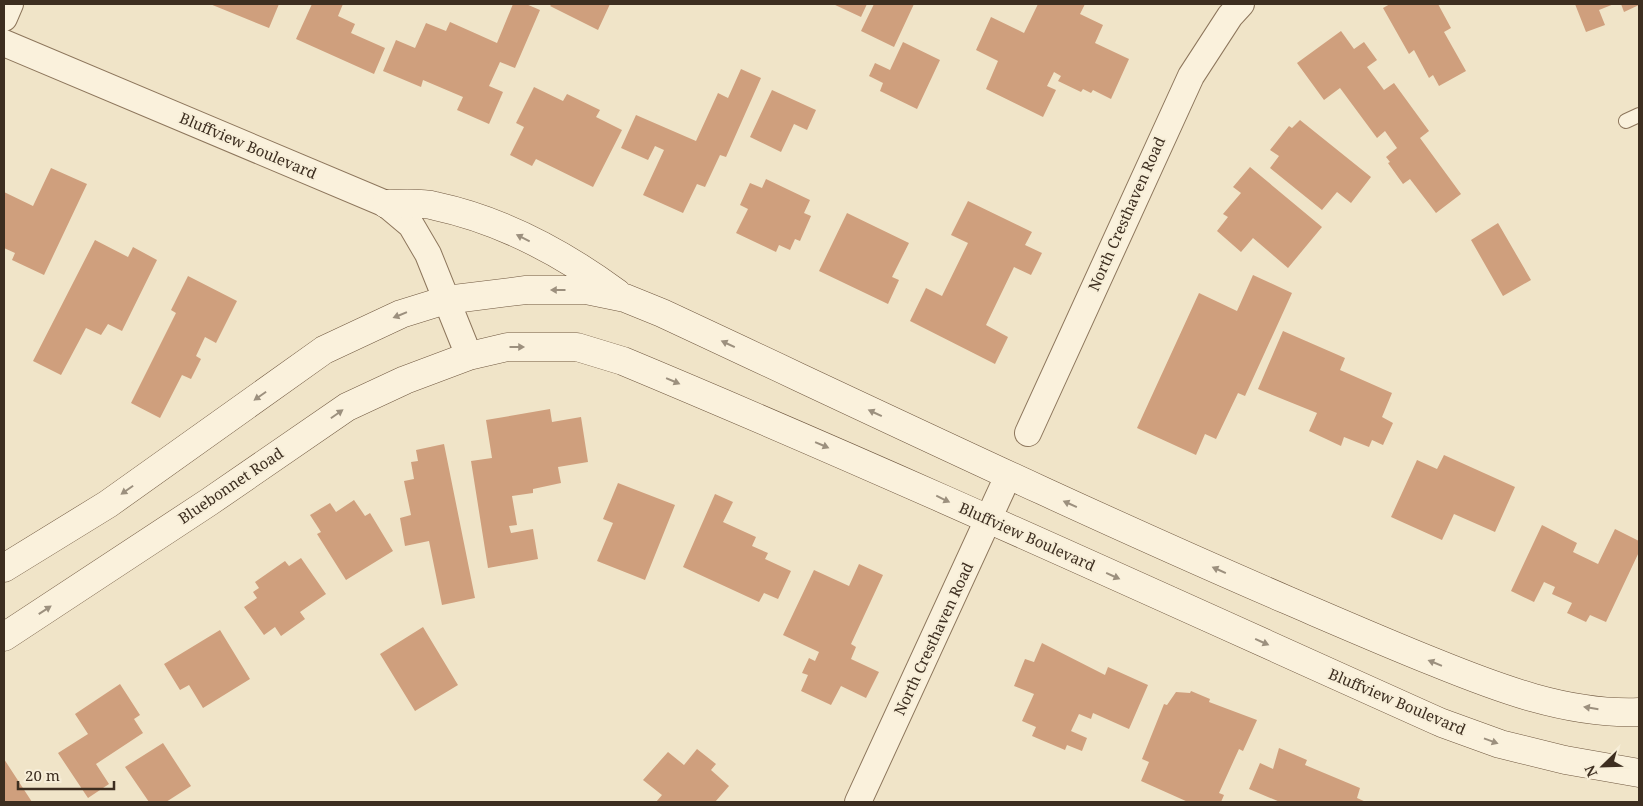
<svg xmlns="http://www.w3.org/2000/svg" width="1643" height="806" font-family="'Noto Serif',serif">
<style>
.building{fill:#cf9f7d}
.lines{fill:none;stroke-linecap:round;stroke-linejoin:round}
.service-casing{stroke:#8d765c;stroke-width:16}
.minor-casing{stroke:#8d765c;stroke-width:28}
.secondary-casing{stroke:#6f573f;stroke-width:29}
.service{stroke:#faf1dc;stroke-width:14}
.minor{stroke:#faf1dc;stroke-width:26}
.secondary{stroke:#faf1dc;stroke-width:28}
.oneway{fill:#9c907e}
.labels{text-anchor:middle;stroke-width:4;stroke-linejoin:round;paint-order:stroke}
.street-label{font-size:15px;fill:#3d2e20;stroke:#f7eed8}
</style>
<rect width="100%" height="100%" fill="#f0e4c8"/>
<!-- building -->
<path class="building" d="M210 4H279L269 28Z
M312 4H343L338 16 355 24 351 33 385 48 374 74 296 39Z
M513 4H526L540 10 515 68 500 62 489 86 503 92 489 124 457 110 463 97 423 80 421 87 383 71 396 40 415 48 426 23 446 31 450 22 497 43Z
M552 4H610L598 30 550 6Z
M833 4H867L861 17Z
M874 4H914L894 47 861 31Z
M1038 4H1085L1080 14 1103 25 1095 43 1129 59 1111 99 1093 90 1091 93 1083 89 1081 92 1058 81 1061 76 1054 72 1047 86 1056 90 1043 117 986 89 998 61 976 50 991 17 1024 33Z
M1390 4H1438L1451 28 1444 32 1466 71 1439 86 1433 75 1429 78 1414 50 1409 54 1383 8Z
M1575 4H1614L1599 10 1605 25 1586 32Z
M1621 4H1639V5L1624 12Z
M1341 31 1354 49 1364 42 1377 60 1367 67 1384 90 1394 83 1429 131 1420 138 1461 194 1436 213 1410 179 1403 184 1388 163 1390 162 1386 157 1397 148 1385 131 1377 138 1340 88 1324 100 1297 63Z
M903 42 940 60 917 109 880 91 883 83 869 76 875 63 890 70Z
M741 69 761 78 726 157 720 155 705 187 697 184 683 213 643 195 664 150 655 146 648 160 621 148 636 115 696 141 718 93 728 98Z
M534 87 563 101 567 94 600 110 596 117 622 130 593 187 536 159 532 166 510 155 524 127 516 123Z
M772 90 816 110 807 130 794 124 781 152 750 137Z
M1300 120 1371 177 1351 203 1337 192 1322 210 1270 168 1279 156 1270 150 1289 126 1292 128Z
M1250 167 1322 227 1288 268 1253 238 1241 252 1217 231 1228 217 1223 214 1241 193 1233 187Z
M51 168 87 184 44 275 12 260 15 253 4 248V192L33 206Z
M766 179 810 200 804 213 811 216 800 241 795 239 790 250 779 245 776 252 736 233 748 209 740 205 750 183 762 188Z
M968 201 1032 232 1025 245 1042 253 1031 275 1014 267 986 325 1008 337 995 364 910 321 926 288 942 296 968 243 951 235Z
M847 213 909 243 892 277 899 280 888 304 819 271Z
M1498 223 1531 280 1503 296 1471 240Z
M95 240 128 257 133 247 157 260 122 331 108 324 101 335 86 328 61 375 33 361Z
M1253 275 1292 293 1245 396 1238 393 1216 439 1205 434 1196 455 1137 428 1199 293 1237 311Z
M188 276 237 301 216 343 205 337 196 356 201 359 191 379 182 375 160 418 131 403 176 313 171 310Z
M1283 331 1345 358 1340 370 1392 393 1382 417 1393 423 1383 445 1372 440 1369 447 1344 437 1341 446 1309 431 1317 413 1258 389Z
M550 409 552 422 581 417 588 462 558 467 561 483 533 489V493L512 496 517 525 509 526 511 533 533 529 538 559 488 568 471 461 492 458 486 420Z
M444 444 475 598 442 605 429 541 405 546 400 518 411 515 404 481 414 479 411 462 418 461 416 450Z
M1444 455 1515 487 1495 532 1454 514 1442 540 1391 517 1417 460 1437 469Z
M618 483 675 505 645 580 597 561 613 523 603 519Z
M715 494 733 502 723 522 756 537 752 546 768 553 765 559 791 571 778 599 764 593 759 602 683 567Z
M354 500 365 516 370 513 393 551 346 580 317 534 321 532 310 515 330 503 336 512Z
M1542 525 1577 543 1573 552 1598 564 1615 529 1639 541V552L1606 622 1590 615 1586 622 1567 613 1572 603 1552 594 1555 587 1544 582 1534 602 1511 591Z
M301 558 326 594 300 612 305 619 281 636 275 627 264 635 244 607 257 598 253 592 259 588 255 582 285 561 289 566Z
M859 564 883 575 851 644 856 647 851 659 879 672 866 698 841 686 831 705 801 691 808 675 802 673 809 658 815 661 819 652 783 635 814 570 849 586Z
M423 627 458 685 415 711 380 654Z
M220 630 250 679 203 708 189 685 180 690 164 664Z
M1042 643 1105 675 1108 667 1148 685 1129 729 1093 713 1091 719 1079 714 1071 731 1087 738 1082 751 1067 745 1065 750 1032 736 1036 727 1022 721 1034 694 1014 686 1025 659 1034 662Z
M120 684 140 715 134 719 143 733 96 764 109 784 88 798 58 753 88 734 75 714Z
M1191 691 1210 699 1209 702 1257 720 1243 751 1239 749 1219 793 1224 795 1221 802H1188L1141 781 1149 762 1142 759 1164 704 1167 705 1176 692 1190 693Z
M163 743 191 786 166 802H149L125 767Z
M1279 748 1307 760 1305 765 1360 788 1357 798 1366 802H1280L1249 789 1260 763 1273 769Z
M697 749 716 764 711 770 729 786 715 802H656L662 795 643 780 668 752 684 765Z
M4 759 32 802H4Z"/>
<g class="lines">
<!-- service casing -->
<g class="service-casing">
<path id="service" d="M1626 121 1639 115"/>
</g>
<!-- minor casing -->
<g class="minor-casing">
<path id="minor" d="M4 18 10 4
M4 43 386 204 411 225 428 254 469 356
M1028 433 1191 76 1230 16 1241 4
M858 802 1008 476"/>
</g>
<!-- secondary casing -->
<g class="secondary-casing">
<path id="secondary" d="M386 204C401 204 420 202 435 206 501 220 564 254 617 293
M4 568 108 504 324 350 401 314 446 300 526 290H586L625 298 662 313C870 410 1076 509 1287 600 1336 621 1384 642 1434 662 1498 688 1568 715 1639 712
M4 637 209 502 347 407 405 380 469 356 507 347H577L623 361C899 476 1170 601 1442 723L1500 744 1565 760 1639 773"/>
</g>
<!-- service -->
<use href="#service" class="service"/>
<!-- minor -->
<use href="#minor" class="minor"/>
<!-- secondary -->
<use href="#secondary" class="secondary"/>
</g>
<!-- one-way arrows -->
<defs><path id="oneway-solid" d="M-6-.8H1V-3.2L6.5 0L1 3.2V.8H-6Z" transform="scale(1.25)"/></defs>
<g class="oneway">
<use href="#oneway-solid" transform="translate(523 238) rotate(-153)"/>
<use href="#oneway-solid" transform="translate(558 290) rotate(-180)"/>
<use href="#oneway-solid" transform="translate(400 315) rotate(158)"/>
<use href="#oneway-solid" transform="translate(728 344) rotate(-155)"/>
<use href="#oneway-solid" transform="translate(517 347)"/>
<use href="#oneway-solid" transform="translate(673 381) rotate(23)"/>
<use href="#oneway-solid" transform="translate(260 396) rotate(145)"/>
<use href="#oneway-solid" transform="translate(875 413) rotate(-155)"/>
<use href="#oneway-solid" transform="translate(337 414) rotate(-35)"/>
<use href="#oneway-solid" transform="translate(822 445) rotate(23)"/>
<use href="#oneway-solid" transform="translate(127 490) rotate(145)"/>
<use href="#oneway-solid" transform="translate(943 499) rotate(26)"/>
<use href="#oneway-solid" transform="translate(1070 504) rotate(-156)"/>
<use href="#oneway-solid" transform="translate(1219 570) rotate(-156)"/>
<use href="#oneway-solid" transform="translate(1113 576) rotate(24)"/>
<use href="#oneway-solid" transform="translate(45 610) rotate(-33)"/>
<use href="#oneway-solid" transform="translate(1262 642) rotate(24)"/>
<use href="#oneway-solid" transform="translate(1435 663) rotate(-158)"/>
<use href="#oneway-solid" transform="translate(1591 708) rotate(-171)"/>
<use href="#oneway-solid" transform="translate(1491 741) rotate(20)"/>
</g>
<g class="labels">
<!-- street labels -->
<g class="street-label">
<text transform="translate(248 146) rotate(23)" y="5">Bluffview Boulevard</text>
<text transform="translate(1127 214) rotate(-66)" y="5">North Cresthaven Road</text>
<text transform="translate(231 486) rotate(-34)" y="5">Bluebonnet Road</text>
<text transform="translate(1027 537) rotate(24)" y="5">Bluffview Boulevard</text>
<text transform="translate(934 639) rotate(-65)" y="5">North Cresthaven Road</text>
<text transform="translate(1397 702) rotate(23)" y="5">Bluffview Boulevard</text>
</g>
</g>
<!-- border -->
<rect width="1643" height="806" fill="none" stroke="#3d2e20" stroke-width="10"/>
<!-- north arrow -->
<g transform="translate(1603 766) rotate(247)" stroke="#f7eed8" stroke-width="4" paint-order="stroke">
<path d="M0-4L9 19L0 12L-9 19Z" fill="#3d2e20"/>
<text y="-8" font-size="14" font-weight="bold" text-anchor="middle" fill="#3d2e20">N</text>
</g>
<!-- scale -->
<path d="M18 781v8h96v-8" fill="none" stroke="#3d2e20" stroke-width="2.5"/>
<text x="25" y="781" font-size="15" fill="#3d2e20" stroke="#f7eed8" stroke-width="4" paint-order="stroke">20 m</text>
</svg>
